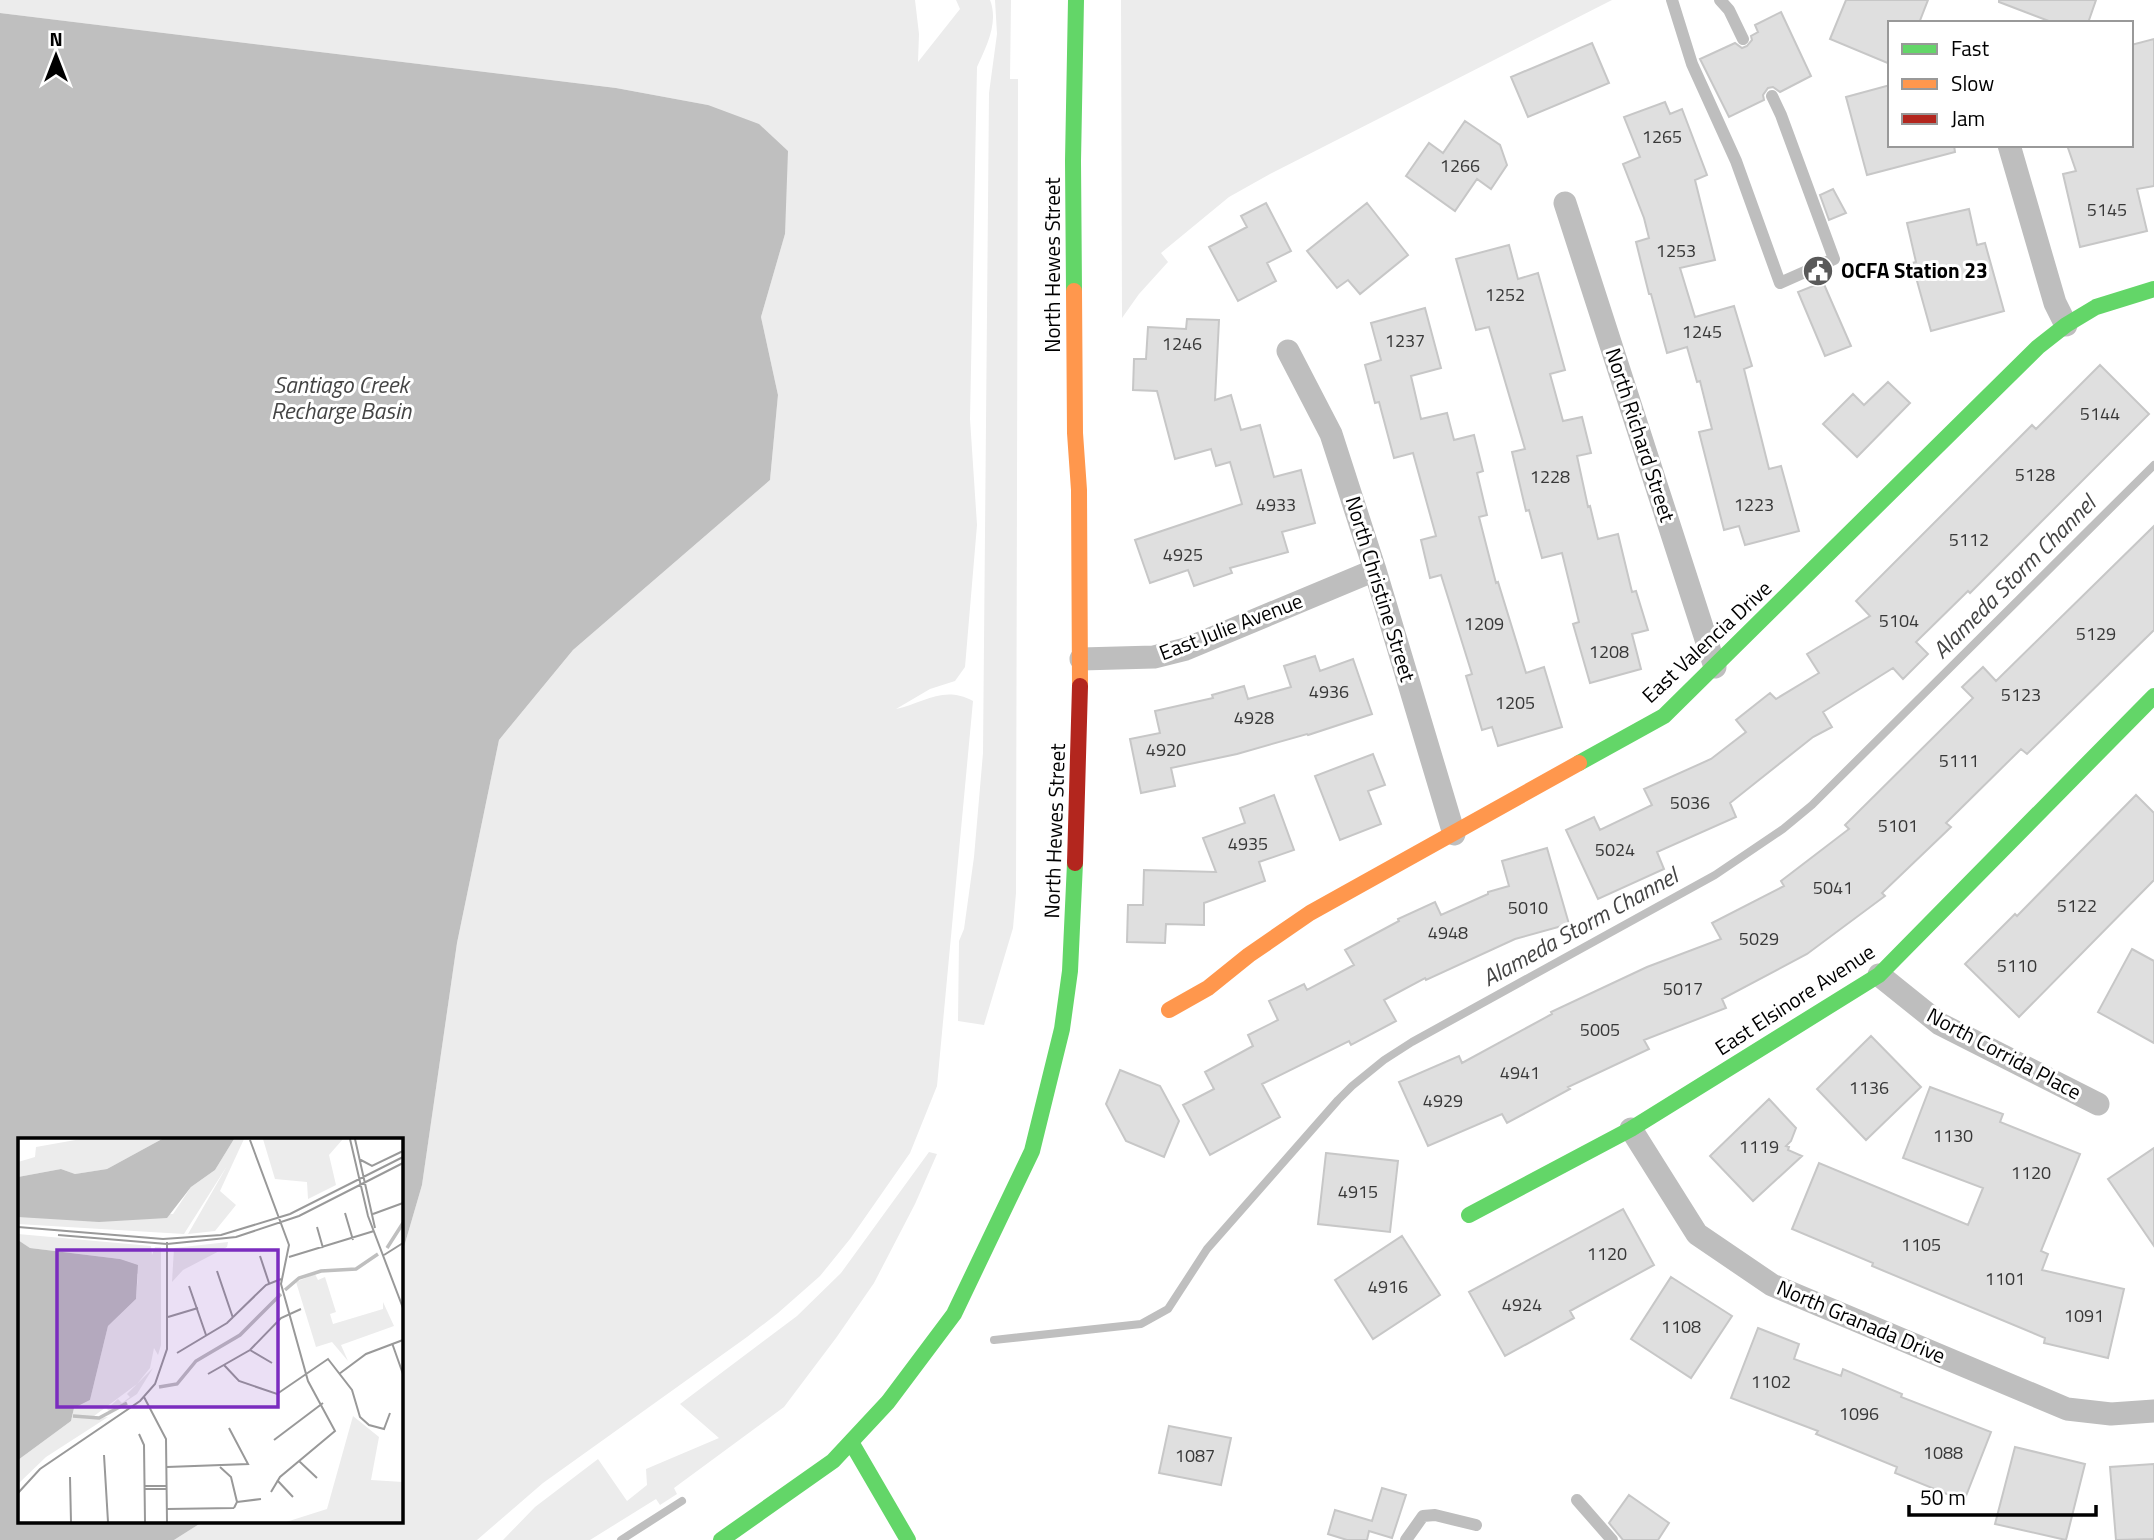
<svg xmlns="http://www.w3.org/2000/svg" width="2154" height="1540" font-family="'Titillium Web',sans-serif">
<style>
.green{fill:#ececec}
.water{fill:#bfbfbf}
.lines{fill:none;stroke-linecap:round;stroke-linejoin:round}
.stream{stroke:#bfbfbf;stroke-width:8}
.building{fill:#dfdfdf;stroke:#c7c7c7;stroke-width:2}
.lane{stroke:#bebebe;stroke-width:12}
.street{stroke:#bebebe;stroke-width:23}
.fast{stroke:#63d668;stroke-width:16}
.slow{stroke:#ff974d;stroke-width:16}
.jam{stroke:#b3261e;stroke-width:16}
.labels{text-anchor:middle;stroke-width:6;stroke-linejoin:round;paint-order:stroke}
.number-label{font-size:18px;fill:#383838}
.street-label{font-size:21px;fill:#000;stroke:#fff}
.poi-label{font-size:21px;font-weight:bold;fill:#000;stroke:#fff;text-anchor:start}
.water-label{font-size:23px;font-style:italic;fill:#444;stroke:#fff}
.inset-river{fill:none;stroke:#bfbfbf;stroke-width:3.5}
.inset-road{fill:none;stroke:#999;stroke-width:2}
.view{fill:#7b2cbf;fill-opacity:0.15;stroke:#7b2cbf;stroke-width:3.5}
.inset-edge{fill:none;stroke:#000;stroke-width:3.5}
</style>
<rect width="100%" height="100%" fill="#fff"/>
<!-- green -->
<path class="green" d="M0 0H915L919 34 918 62 960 9 956 0H990C999 23 986 47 977 67L970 419 977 525 965 667 955 681 930 689 896 709C924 703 943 685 973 701L937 1086 910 1153 850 1239 820 1276 778 1313 747 1337 543 1483 477 1540H174L204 1521H401V1257L422 1185 457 943 499 740 573 650 770 480 778 395 761 317 785 234 708 105 616 88 0 13Z
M995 0H1011L1010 79H1018L1016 893 1013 928 984 1025 958 1021 959 941 964 929 974 857 983 753 989 93 997 34Z
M1121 0H1612L1270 174 1229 197 1161 253 1168 262 1139 294 1122 318Z
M929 1152 937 1154 915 1204 874 1283 836 1338 784 1407 674 1488 677 1494 660 1505 656 1499 590 1540H503L535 1507 598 1459 627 1501 647 1485 646 1469 719 1438 680 1404 797 1316 841 1273Z"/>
<!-- water -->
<path class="water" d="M0 13 616 88 708 105 759 124 788 151 785 234 761 317 778 395 770 480 573 650 499 740 457 943 422 1185 401 1257V1139H19V1521H204L174 1540H0Z"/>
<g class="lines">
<!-- stream -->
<path class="stream" d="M994 1340 1141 1324 1168 1309 1207 1249 1338 1100 1352 1086 1384 1060 1412 1042 1715 875 1783 829 1812 805 2154 465
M621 1540 682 1501"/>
</g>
<!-- building -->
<path class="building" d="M1846 0H1928L1919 23H1890V64L1830 39Z
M1999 0H2096L2088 23H2054L1999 2Z
M1781 12 1811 76 1780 92 1773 87 1768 88 1763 95 1764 100 1729 117 1700 59 1735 43 1742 48 1747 46 1752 40 1751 36 1758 32 1755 25Z
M2154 39V186L2137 189 2147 231 2080 247 2063 174 2076 171 2067 145H2131V45Z
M1592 43 1609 83 1528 117 1511 77Z
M1890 85V145H1954L1955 152 1867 175 1846 97Z
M1665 102 1670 114 1682 109 1707 175 1695 180 1715 260 1680 268 1695 317 1734 306 1752 366 1744 369 1769 469 1781 466 1799 531 1745 545 1739 526 1724 530 1699 432 1712 429 1700 381 1697 382 1687 347 1667 353 1651 294H1649L1636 242 1649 238 1644 218 1623 164 1640 157 1624 117Z
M1465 121 1500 145 1507 165 1491 189 1477 179 1455 211 1406 176 1429 143 1443 153Z
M1833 189 1846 213 1829 220 1820 195Z
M1266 203 1291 251 1267 263 1276 281 1238 301 1209 247 1247 227 1241 216Z
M1367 203 1408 255 1360 294 1348 280 1337 288 1307 251Z
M1969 209 1977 245 1985 243 2004 311 1931 331 1912 263 1916 262 1907 223Z
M1509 245 1518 279 1538 273 1565 370 1550 374 1563 421 1582 417 1591 453 1577 456 1588 507 1590 506 1598 539 1618 534 1632 592 1636 591 1648 630 1632 634 1641 669 1590 683 1573 624 1579 622 1562 553 1542 558 1529 510 1526 511 1512 452 1525 449 1489 327 1476 330 1456 259Z
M1823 282 1851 346 1825 356 1798 292Z
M1425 308 1441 368 1411 376 1421 419 1447 413 1454 440 1474 435 1483 471 1477 473 1487 515 1479 517 1496 583 1498 582 1526 673 1544 667 1562 727 1498 746 1492 727 1482 730 1466 676 1472 674 1441 575 1430 578 1421 540 1436 536 1413 453 1394 458 1379 402 1375 403 1365 365 1381 360 1371 323Z
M1187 319 1219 320 1215 400 1231 395 1241 430 1260 425 1274 477 1301 470 1315 523 1282 532 1288 552 1230 568 1232 573 1194 586 1188 570 1150 583 1135 540 1242 504 1230 462 1216 466 1211 449 1175 459 1157 391 1133 390 1134 359H1146L1148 327 1186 329Z
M2100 365 2149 414 1970 593 1968 591 1916 642 1928 654 1903 679 1893 668 1823 712 1832 727 1813 737 1730 803 1736 817 1657 852 1664 869 1598 899 1566 830 1594 817 1600 830 1652 805 1644 789 1711 759 1746 732 1736 720 1770 693 1776 699 1819 673 1807 654 1870 616 1856 601 2032 425 2036 429Z
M1888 382 1910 403 1857 457 1823 424 1853 394 1864 405Z
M2154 526V630L2027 754 2021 749 1946 823 1951 827 1882 893 1885 896 1807 954 1722 999 1726 1008 1644 1040 1649 1049 1568 1087 1570 1089 1507 1123 1502 1114 1428 1146 1399 1082 1459 1056 1462 1063 1552 1014 1551 1012 1647 967 1721 939 1712 923 1784 886 1781 881 1849 829 1845 825 1973 698 1962 687 1983 667 1996 681Z
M1315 656 1320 671 1353 659 1372 714 1308 735 1307 734 1237 754 1171 768 1175 786 1141 793 1130 739 1160 733 1155 711 1213 698 1212 695 1244 686 1248 699 1291 687 1284 666Z
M1373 754 1385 785 1368 791 1381 824 1340 840 1315 776Z
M1274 795 1294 850 1259 862 1265 881 1204 903V925L1166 924 1165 943 1127 942 1128 905H1143L1144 870 1216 872 1203 838 1245 823 1240 808Z
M2136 795 2154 813V880L2019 1017 1965 964 2015 914 2017 916Z
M1547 848 1569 924 1515 939 1426 980 1425 978 1384 1000 1396 1021 1351 1045 1349 1041 1262 1084 1280 1117 1210 1155 1183 1105 1214 1089 1205 1072 1253 1046 1248 1035 1278 1020 1269 1001 1304 984 1307 990 1354 965 1345 950 1399 921 1398 919 1435 902 1441 915 1488 894V892L1509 886 1502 861Z
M2132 949 2154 961V1043L2098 1012Z
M1871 1036 1921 1087 1866 1140 1817 1089Z
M1120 1070 1160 1086 1179 1121 1164 1157 1126 1141 1106 1104Z
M1930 1087 2003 1114 2000 1122 2080 1154 2041 1251 2048 1254 2042 1270 2124 1289 2108 1358 2044 1343 2045 1338 1872 1266 1873 1263 1792 1229 1819 1163 1968 1225 1983 1188 1903 1158Z
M1769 1099 1796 1128 1791 1141 1786 1146 1789 1147 1788 1150 1802 1156 1753 1201 1710 1156Z
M2154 1148V1246L2108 1179Z
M1326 1153 1398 1161 1390 1232 1318 1224Z
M1623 1209 1654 1265 1570 1311 1574 1318 1505 1356 1469 1292Z
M1402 1236 1440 1295 1373 1339 1335 1280Z
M1671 1277 1732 1316 1691 1378 1631 1339Z
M1758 1328 1799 1344 1794 1359 1841 1376 1843 1369 1902 1394 1901 1397 1991 1432 1964 1501 1895 1473 1897 1467 1816 1434 1818 1431 1731 1398Z
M1169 1426 1231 1438 1221 1485 1159 1473Z
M2015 1447 2085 1464 2066 1540 1995 1524Z
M2154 1464V1539L2116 1540 2110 1467Z
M1382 1488 1406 1495 1392 1538 1369 1531 1367 1540H1347L1328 1534 1335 1510 1372 1521Z
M1629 1495 1669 1523 1658 1540H1623L1609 1523Z"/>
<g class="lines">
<!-- lane -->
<path class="lane" d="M1672 0 1692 64 1736 161 1780 283 1834 259 1781 115 1772 96
M1720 0 1729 10 1743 39
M1577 1500 1612 1540
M1406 1540 1423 1516 1435 1515 1476 1525"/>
<!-- street -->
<path class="street" d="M2009 145 2055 303 2066 325
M1565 203 1715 667
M1288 351 1331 434 1375 570 1454 834
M1081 659 1154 657 1186 649 1375 570
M1879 975 1940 1024 2098 1104
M1631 1129 1697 1234 1772 1285 2067 1409 2111 1414 2154 1411"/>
<!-- fast -->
<path class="fast" d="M1074 291 1073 161 1076 0
M1579 763 1664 716 2038 347 2066 325 2096 307 2154 289
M1469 1215 1631 1129 1879 975 2154 696
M851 1442 908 1540
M721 1540 833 1461 888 1402 954 1314 1032 1151 1062 1029 1070 971 1075 863"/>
<!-- slow -->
<path class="slow" d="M1074 291 1075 433 1079 490 1080 686
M1169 1010 1208 988 1249 955 1310 913 1579 763"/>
<!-- jam -->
<path class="jam" d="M1075 863 1080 686"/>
</g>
<!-- icons -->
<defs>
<g id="civic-disc" transform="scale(1.575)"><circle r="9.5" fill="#595959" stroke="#fff"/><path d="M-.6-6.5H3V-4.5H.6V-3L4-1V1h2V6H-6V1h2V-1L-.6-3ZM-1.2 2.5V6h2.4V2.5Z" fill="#fff"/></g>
</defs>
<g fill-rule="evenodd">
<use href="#civic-disc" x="1818" y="271"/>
</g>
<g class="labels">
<!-- number labels -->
<g class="number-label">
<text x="1662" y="143">1265</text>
<text x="1460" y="172">1266</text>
<text x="2107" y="216">5145</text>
<text x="1676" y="257">1253</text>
<text x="1505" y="301">1252</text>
<text x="1702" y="338">1245</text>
<text x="1405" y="347">1237</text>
<text x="1182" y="350">1246</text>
<text x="2100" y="420">5144</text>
<text x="2035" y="481">5128</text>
<text x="1550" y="483">1228</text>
<text x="1276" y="511">4933</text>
<text x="1754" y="511">1223</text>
<text x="1969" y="546">5112</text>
<text x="1183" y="561">4925</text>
<text x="1899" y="627">5104</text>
<text x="1484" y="630">1209</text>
<text x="2096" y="640">5129</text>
<text x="1609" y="658">1208</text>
<text x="1329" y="698">4936</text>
<text x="2021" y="701">5123</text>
<text x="1515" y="709">1205</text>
<text x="1254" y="724">4928</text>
<text x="1166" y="756">4920</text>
<text x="1959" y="767">5111</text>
<text x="1690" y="809">5036</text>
<text x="1898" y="832">5101</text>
<text x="1248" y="850">4935</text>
<text x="1615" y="856">5024</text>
<text x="1833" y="894">5041</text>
<text x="2077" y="912">5122</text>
<text x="1528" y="914">5010</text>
<text x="1448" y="939">4948</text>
<text x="1759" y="945">5029</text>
<text x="2017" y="972">5110</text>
<text x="1683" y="995">5017</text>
<text x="1600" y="1036">5005</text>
<text x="1520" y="1079">4941</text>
<text x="1869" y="1094">1136</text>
<text x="1443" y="1107">4929</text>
<text x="1953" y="1142">1130</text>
<text x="1759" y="1153">1119</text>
<text x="2031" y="1179">1120</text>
<text x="1358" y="1198">4915</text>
<text x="1921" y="1251">1105</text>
<text x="1607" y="1260">1120</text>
<text x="2005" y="1285">1101</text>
<text x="1388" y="1293">4916</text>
<text x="1522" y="1311">4924</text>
<text x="2084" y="1322">1091</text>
<text x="1681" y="1333">1108</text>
<text x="1771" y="1388">1102</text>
<text x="1859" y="1420">1096</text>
<text x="1943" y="1459">1088</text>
<text x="1195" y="1462">1087</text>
</g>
<!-- street labels -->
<g class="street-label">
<text transform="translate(1053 265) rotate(-90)" y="7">North Hewes Street</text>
<text transform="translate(1640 435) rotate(72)" y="7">North Richard Street</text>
<text transform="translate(1380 589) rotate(73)" y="7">North Christine Street</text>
<text transform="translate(1231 627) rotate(-21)" y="7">East Julie Avenue</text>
<text transform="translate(1707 642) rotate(-43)" y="7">East Valencia Drive</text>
<text transform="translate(1055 831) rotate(-88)" y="7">North Hewes Street</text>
<text transform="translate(1795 1000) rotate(-33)" y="7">East Elsinore Avenue</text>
<text transform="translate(2004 1054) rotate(28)" y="7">North Corrida Place</text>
<text transform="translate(1861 1322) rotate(23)" y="7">North Granada Drive</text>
</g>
<!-- poi labels -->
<g class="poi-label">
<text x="1841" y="278">OCFA Station 23</text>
</g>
<!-- water labels -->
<g class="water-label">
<text x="341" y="393">Santiago Creek<tspan x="341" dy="26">Recharge Basin</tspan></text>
<text transform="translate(2014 577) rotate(-45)" y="8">Alameda Storm Channel</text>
<text transform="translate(1580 927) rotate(-29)" y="8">Alameda Storm Channel</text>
</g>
</g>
<!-- overview -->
<g transform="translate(18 1138)">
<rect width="385" height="385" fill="#fff"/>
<path d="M63 1H144L89 31 57 36 43 31 0 39V24L17 19 18 9ZM216 1H226L202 53 218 67 197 93 170 96 209 28 166 96 0 86V79L18 77 155 76 173 49 197 32ZM245 1H325L311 17 318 47 290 61 289 44 257 41ZM0 96 133 108 134 117 137 109H143V207L140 217 136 210 132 230 119 246 72 281 90 279 28 319 0 346V322L53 283 56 270 72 262 90 188 118 161 120 136 102 121 12 110 0 102ZM210 104 209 109 165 132 154 144 156 110ZM297 136 300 142 307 139 318 174 312 176 315 186 365 171V164L376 188 323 207 330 223 314 204 298 209 278 144ZM135 230 119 256 92 274 89 271 100 261 104 265 112 259 109 256ZM335 278 361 299 353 342 385 344V384H268L309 371Z" fill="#ececec"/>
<path d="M144 1H216L197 32 173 49 149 80 81 84 0 79V39L43 31 57 36 89 31ZM0 102 12 110 102 121 120 127 118 161 90 188 72 262 56 270 53 283 0 322Z" fill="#bfbfbf"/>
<path class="inset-river" d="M369 110 385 85M267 152 281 140 303 133 338 131 360 116M141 249 159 246 178 223 222 197 263 156M55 278 81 280 109 265"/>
<path class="inset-road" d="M332 1 350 78 385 170M337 1 357 90M232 2 271 107 263 146 290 243 317 293 262 339 253 354M341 21 354 28 385 13M327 75 335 102M355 76 385 65M0 89 145 101 203 97 272 76 385 19M299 89 305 110M40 97 149 106 218 99 281 78 385 25M366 117 385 105M242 118 251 145M271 119 356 93M199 133 215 180M171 148 188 197M150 179 180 170M374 205 385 236M232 212 254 225M159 215 209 185 248 147 263 141M206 227 221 243 259 256 310 221 334 252 342 279 351 287 366 291 372 275M190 236 232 212 263 180 283 171M321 236 348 216 385 202M126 259 148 301 149 384M121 296 126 307 127 384M256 302 305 265M86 317 90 384M281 323 299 340M149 329 230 326 211 290M202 329 213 339 219 364 216 370M52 339 53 384M259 342 275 359M126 348H149M126 351H148M0 355 22 331 122 263 137 246 149 211V104M219 364 243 361M149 371 216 370"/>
<path class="view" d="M39 112H260V269H39Z"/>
<rect width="385" height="385" class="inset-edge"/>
</g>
<!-- legend -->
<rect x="1888" y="21" width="245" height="126" fill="#ffffff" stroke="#999999" stroke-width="2"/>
<rect x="1902" y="44" width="35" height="10" fill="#63d668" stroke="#999999" stroke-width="2"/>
<text x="1951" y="56" font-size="21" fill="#000000">Fast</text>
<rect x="1902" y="79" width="35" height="10" fill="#ff974d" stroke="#999999" stroke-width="2"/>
<text x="1951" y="91" font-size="21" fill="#000000">Slow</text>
<rect x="1902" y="114" width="35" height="10" fill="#b3261e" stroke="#999999" stroke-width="2"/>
<text x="1951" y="126" font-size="21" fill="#000000">Jam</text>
<!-- north arrow -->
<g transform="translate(56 56)" stroke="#ffffff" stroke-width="5" paint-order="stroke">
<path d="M0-5L12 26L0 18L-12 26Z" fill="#000000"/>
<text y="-10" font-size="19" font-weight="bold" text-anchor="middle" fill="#000000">N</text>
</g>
<!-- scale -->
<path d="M1909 1505v10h187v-10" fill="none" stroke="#000000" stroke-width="3.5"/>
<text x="1920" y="1505" font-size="21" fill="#000000" stroke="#ffffff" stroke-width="5" paint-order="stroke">50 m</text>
</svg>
